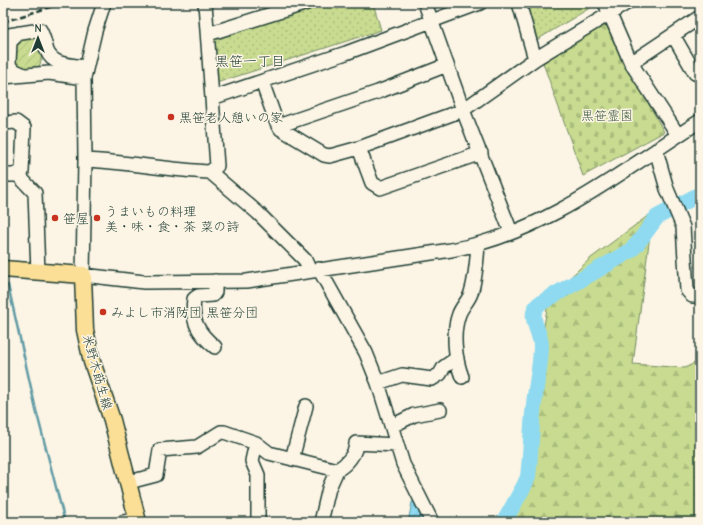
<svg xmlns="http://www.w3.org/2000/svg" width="703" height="525" font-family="'Comic Neue','Klee One',sans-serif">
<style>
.forest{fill:url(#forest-firs);stroke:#748c62}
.cemetery{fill:url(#cemetery-stones);stroke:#748c62}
.park{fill:url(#park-dots);stroke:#748c62}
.garden{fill:url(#garden-furrows);stroke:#748c62}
.water{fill:url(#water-waves);stroke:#629ba5}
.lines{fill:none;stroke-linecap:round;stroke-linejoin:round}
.stream{stroke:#629ba5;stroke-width:2.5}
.river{stroke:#8fdaf0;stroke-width:16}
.minor-casing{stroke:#1f3d34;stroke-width:16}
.major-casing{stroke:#1f3d34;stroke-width:19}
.minor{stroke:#fcf5e5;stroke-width:13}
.major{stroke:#fbdf96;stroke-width:16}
.rail{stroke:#1f3d34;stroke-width:2.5;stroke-dasharray:6 3;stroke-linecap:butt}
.poi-dot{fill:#c8321e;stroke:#fcf5e5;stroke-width:1.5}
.labels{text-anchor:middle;stroke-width:3;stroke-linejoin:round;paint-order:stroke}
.park-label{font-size:13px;fill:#415d46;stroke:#fcf5e5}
.poi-label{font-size:13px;fill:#1f3d34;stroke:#fcf5e5;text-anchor:start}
.street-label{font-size:13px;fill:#1f3d34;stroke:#fcf5e5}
.neighbourhood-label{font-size:14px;fill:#1f3d34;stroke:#fcf5e5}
</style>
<defs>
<pattern id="forest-firs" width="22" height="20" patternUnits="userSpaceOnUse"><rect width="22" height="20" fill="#c8db90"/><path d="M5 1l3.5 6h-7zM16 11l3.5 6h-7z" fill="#abbd7d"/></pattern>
<pattern id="cemetery-stones" width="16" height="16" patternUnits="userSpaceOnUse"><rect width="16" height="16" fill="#c8db90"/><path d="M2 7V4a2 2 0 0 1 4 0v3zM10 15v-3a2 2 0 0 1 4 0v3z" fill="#abbd7d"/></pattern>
<pattern id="park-dots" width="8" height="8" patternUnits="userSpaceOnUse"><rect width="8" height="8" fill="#c8db90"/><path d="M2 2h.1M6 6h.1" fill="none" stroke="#abbd7d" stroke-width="1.8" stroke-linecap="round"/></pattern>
<pattern id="garden-furrows" width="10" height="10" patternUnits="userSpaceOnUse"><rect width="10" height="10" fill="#c8db90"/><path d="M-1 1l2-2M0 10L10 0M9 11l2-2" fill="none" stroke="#abbd7d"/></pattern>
<pattern id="water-waves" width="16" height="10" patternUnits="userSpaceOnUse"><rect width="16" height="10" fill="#8fdaf0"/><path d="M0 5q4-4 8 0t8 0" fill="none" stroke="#7bbcce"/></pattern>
</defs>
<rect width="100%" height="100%" fill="#fcf5e5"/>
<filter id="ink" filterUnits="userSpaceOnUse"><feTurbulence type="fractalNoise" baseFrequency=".025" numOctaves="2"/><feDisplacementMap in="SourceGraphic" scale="8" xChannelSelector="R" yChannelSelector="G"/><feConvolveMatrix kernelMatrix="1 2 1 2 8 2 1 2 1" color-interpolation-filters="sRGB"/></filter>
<g filter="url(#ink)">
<!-- forest -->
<path class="forest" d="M653 212 633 364 685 368 700 360V522H504L530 482 533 407 539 355 549 297 591 258Z"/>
<!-- cemetery -->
<path class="cemetery" d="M604 21 664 132 583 176 543 63Z"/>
<!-- park -->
<path class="park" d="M310 3H373L381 30 213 84 211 34Z
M521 3H598L535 41Z"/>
<!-- garden -->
<path class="garden" d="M25 36 38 37C44 63 44 77 14 65V40Z"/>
<!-- water -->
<path class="water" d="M417 500 426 522H408L412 502Z"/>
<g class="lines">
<!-- stream -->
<path class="stream" d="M8 285 36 410 64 518"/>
<!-- river -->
<path class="river" d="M504 522 524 486 528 477C531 452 531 428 534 404 536 385 541 365 541 346 541 331 526 316 539 304L630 251 637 244 657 217 700 194"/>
<!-- minor casing -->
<g class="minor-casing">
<path id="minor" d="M104 3 95 31 84 78 85 160 83 275 144 282 247 281 451 250C544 234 622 171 700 121
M425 3 463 110 511 232
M519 3 535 59
M605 3 631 63 678 135
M19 33 10 42 9 63 11 69 22 74
M208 34 307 3
M673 35 695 73 700 75
M3 36 40 30C44 37 45 44 47 51 53 66 72 65 86 67
M631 63 700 17
M3 77 49 73 84 78
M262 82 276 121 281 129 324 155 330 156 359 148 463 110 535 59 627 3
M212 98 346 53 480 3
M3 123 16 122 24 128 22 172 13 175H3
M278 126 378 92 447 65
M359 148 372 183 380 188 481 153
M656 150 667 189 683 227 687 290 692 296H700
M85 160C127 162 168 170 210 172L217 166 205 3
M210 172 258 213 305 260 310 271
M17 174 35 193 38 272
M319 269 366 353 378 383 403 464 432 522
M215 347C198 333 191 321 194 299L198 296 213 295 215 292V281
M462 377C455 359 452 333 459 314 462 306 469 300 471 293 476 277 477 260 478 244
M378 383 402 375 432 379 440 374 444 367 457 358
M392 426 414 415 440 410
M256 443 252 461 258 475V522
M292 459 306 406
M129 482 156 475 160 450 197 447 221 432H224L256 443 269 453 337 470C346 465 356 454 356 443L397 445
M123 522 138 520
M321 522 329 488 337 470"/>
</g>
<!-- major casing -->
<g class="major-casing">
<path id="major" d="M3 269 83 275 85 330 92 362 112 420 138 522"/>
</g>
<!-- minor -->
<use href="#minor" class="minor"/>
<!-- major -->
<use href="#major" class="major"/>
<!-- rail -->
<path class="rail" d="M3 22 63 3"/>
</g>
</g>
<!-- markers -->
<g class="poi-dot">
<circle cx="171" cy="117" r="4"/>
<circle cx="55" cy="218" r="4"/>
<circle cx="97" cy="218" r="4"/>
<circle cx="103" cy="312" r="4"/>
</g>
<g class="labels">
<!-- park labels -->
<g class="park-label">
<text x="607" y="120">黒笹霊園</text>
</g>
<!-- poi labels -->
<g class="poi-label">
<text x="179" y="122">黒笹老人憩いの家</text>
<text x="105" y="216">うまいもの料理<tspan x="105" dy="15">美・味・食・茶 菜の詩</tspan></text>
<text x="63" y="223">笹屋</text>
<text x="111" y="317">みよし市消防団 黒笹分団</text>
</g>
<!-- street labels -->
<g class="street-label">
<text transform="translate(98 372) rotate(74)" y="5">米野木莇生線</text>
</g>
<!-- neighbourhood labels -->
<g class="neighbourhood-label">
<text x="250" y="66">黒笹一丁目</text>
</g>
</g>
<!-- margin -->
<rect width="703" height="525" fill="none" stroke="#fcf5e5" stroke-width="16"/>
<rect x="8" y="8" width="687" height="509" fill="none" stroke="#1f3d34" stroke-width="1.5" filter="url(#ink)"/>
<!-- north arrow -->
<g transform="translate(38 38)" stroke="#fcf5e5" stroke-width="3" paint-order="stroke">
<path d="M0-3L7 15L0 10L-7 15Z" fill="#1f3d34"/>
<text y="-6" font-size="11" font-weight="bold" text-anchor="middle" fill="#1f3d34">N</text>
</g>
</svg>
